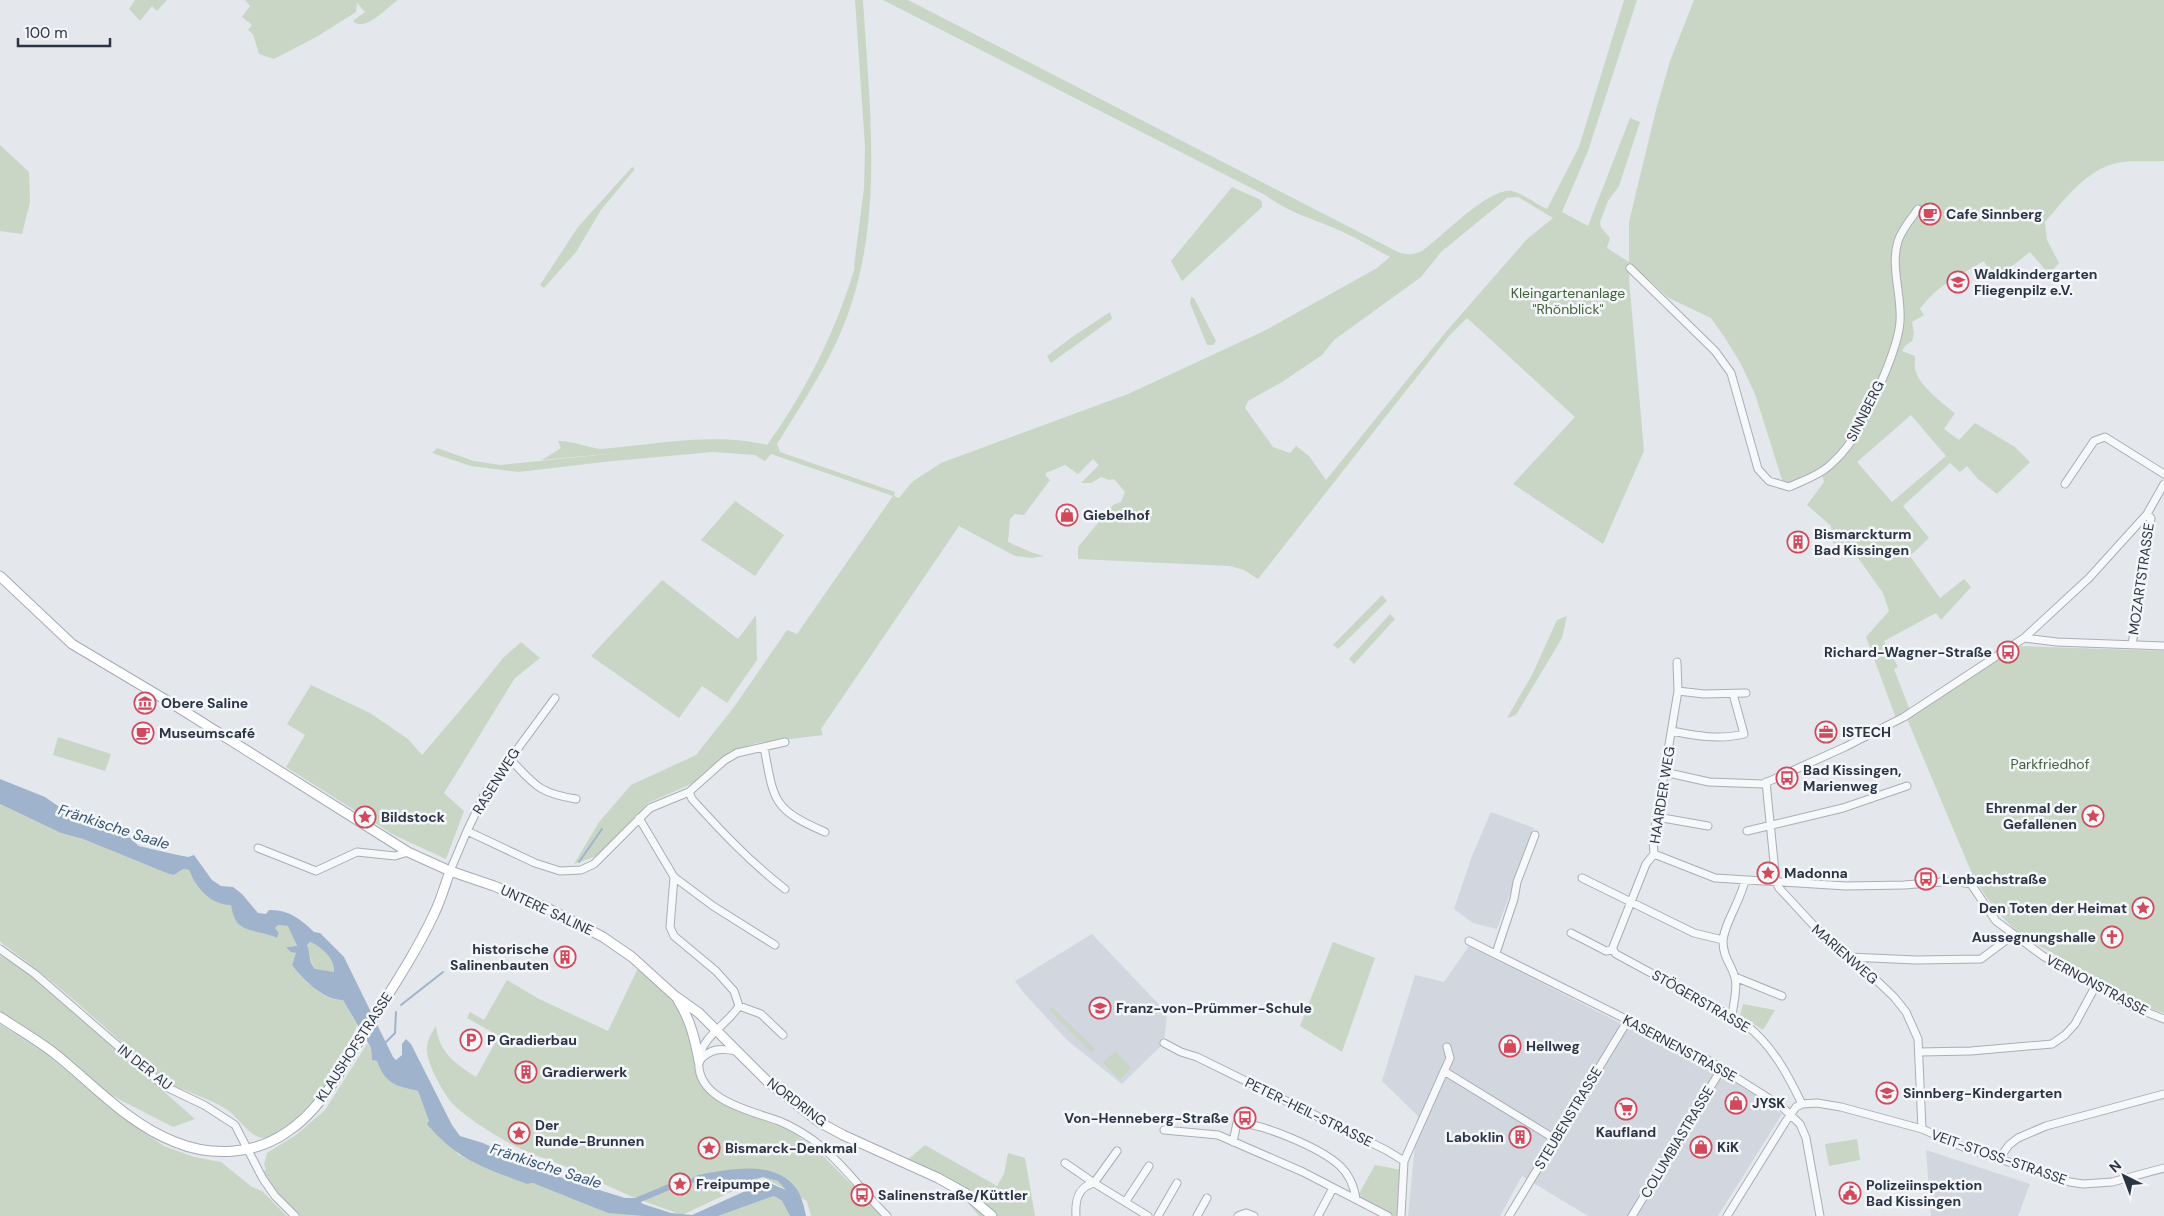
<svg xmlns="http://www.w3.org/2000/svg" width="2164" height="1216" font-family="'DM Sans',sans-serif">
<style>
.built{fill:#d2d6de}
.green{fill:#c9d6c5;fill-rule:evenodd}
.water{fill:#9fb4cc;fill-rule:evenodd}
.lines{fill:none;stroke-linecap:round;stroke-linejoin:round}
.stream{stroke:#9fb4cc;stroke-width:2}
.canal{stroke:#9fb4cc;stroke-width:6}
.minor-casing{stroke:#a9aeb7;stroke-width:9}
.major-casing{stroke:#a3abb8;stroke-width:11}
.minor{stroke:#f7f8fa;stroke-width:7}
.major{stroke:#fff;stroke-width:9}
.labels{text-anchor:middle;stroke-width:5;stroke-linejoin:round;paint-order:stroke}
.poi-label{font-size:14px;font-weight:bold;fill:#2b3445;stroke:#f4f6f9;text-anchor:start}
.park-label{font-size:14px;fill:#3f6138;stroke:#f4f6f9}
.street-label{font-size:14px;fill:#2b3445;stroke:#f4f6f9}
.water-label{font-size:15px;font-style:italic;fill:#34527a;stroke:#f4f6f9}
</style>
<rect width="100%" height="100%" fill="#e4e7ec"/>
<!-- built -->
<path class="built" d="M1491 812 1534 828 1497 929 1473 923 1454 909 1472 856Z
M1092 934 1167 1013 1164 1043 1122 1084 1067 1040 1024 993 1015 981Z
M1469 946 1740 1084 1782 1114 1718 1216H1588L1522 1176 1500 1216H1408L1418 1116 1382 1081 1415 975 1444 982Z
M1926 1150 2030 1184 2018 1216H1931Z"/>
<!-- green -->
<path class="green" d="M135 0H167L157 11 152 6 140 21 129 9Z
M245 0H398C387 7 365 33 353 21L365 12 357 3 356 12 318 36 274 59 259 54 253 34 248 30 252 25 242 17 250 6Z
M855 0H863C870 116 887 237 835 345 819 379 797 411 777 444L780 452 895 492 894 496 899 498 912 482 941 463 1128 394 1264 331 1377 268 1390 257C1369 246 1347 232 1324 224 1303 216 1284 209 1265 195L883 0H908L1398 252C1407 255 1413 255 1422 251 1442 237 1489 187 1512 191 1524 194 1536 204 1547 209L1579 147 1624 0H1637L1588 151 1562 212 1588 226 1630 118 1640 122 1619 186 1608 201 1600 222 1601 227 1610 238 1607 248 1629 262V222L1656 110 1670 61 1694 0H2164V161C2149 162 2131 160 2117 163 2087 169 2064 200 2045 222L2047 240 2059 263 2049 274 2030 252 1994 280 1984 261C1960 275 1936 286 1920 309L1924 315 1912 322 1914 334 1912 341 1905 346 1902 351 1915 356C1915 361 1914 367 1916 372 1920 386 1943 404 1955 413L1944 429 1959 440 1975 423 2015 447 2030 462 1997 494 1978 479 1967 466 1960 472 1950 463 1903 506 1929 538 1910 556 1940 598 1964 579 1971 587 1941 620 1936 613 1884 641 1898 667 1894 669 1911 713 1897 721 1866 637 1889 611 1883 593 1851 548 1838 549 1832 540 1831 526 1807 505 1824 482 1821 472 1829 466 1784 486 1755 394 1741 364 1725 338 1711 318 1669 298 1650 281 1649 283 1630 268 1629 279 1644 451 1603 544 1513 484 1575 417 1467 318 1449 336 1258 579 1244 570 1230 566 1078 559V547L1113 505 1121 502 1125 492 1114 479 1109 480 1101 477 1091 483H1081L1099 465 1093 459 1078 474 1065 465 1046 473V476L1050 480 1024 515 1015 514 1010 519 1008 542 1033 553 1044 556 1032 558 1015 556 959 526 821 729 823 735 757 743 731 751 696 782 648 803 597 856 574 864 599 822 631 785 696 755 734 707 787 630 797 634 893 496 771 454 765 461 755 455 712 452 603 462 519 472 471 466 432 453 437 448 474 461 500 465 618 453 542 460 561 448 558 441C573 441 586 447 600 449 654 445 713 432 767 445 807 390 836 330 855 267L854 266 864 188 865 147ZM1518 197 1553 218 1527 239 1445 333 1326 480 1309 456 1296 446 1290 453 1273 447 1245 408 1248 401 1282 382 1322 355 1334 340 1421 277 1441 252 1507 198ZM1911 415 1946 456 1892 502 1857 462Z
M0 145 29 172 30 202 22 234 0 231Z
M632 167 635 169 601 210 576 252 544 288 540 285 578 227Z
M1232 187 1259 199 1262 202V207L1182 281 1171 261Z
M1191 297 1194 298 1216 341 1213 345H1207L1190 303Z
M1110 312 1112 319 1051 363 1047 356 1072 337Z
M735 501 784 535 755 576 701 540Z
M662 580 738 639 756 615 757 660 727 703 702 686 679 718 591 656Z
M1382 595 1387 601 1338 649 1333 645Z
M1390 614 1395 619 1354 664 1349 659Z
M1567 616 1562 638 1516 715 1507 718 1532 675 1557 620Z
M521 642 540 658 515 678 444 793 464 811 446 859 394 835 286 767 305 735 287 724 311 685 370 713 408 739 422 755 479 688 503 658Z
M2016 646 2164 651V1013C2126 1002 2092 977 2059 957 2045 948 2028 941 2016 930 1998 915 1985 896 1973 876L1907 719Z
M58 737 111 754 105 771 53 755Z
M0 804 61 833 83 839 169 874 174 875 183 869 189 870 191 876 231 905 236 921 243 927 270 934 277 938 279 933 275 928 278 925 289 926 297 947 290 946 296 953 292 965C301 979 326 1002 343 1000L357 1025C354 1037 326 1087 317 1099 308 1111 277 1140 262 1138 248 1136 238 1116 226 1109 210 1099 185 1091 167 1083L159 1077C108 1030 57 982 0 942Z
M310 942C322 947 335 959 334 972 308 976 313 960 307 944Z
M1333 942 1375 958 1342 1052 1300 1026Z
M0 955 29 973 195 1119 173 1127 101 1090 0 1014Z
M638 968 684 1009 704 1081 731 1104 792 1132 817 1150 883 1216H811L807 1201 763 1177 682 1215 635 1198 548 1159C524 1155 469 1121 452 1103 443 1092 428 1066 427 1051 426 1042 431 1034 436 1026 439 1053 455 1063 476 1077L499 1036 467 1018 470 1012 484 1020 507 980 539 999 608 1031Z
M1743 1004 1775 1010 1763 1030 1740 1015Z
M1052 1007 1095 1049 1092 1053 1049 1010Z
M0 1024 49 1056 128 1122 164 1146 194 1157 221 1162 252 1187 262 1191 287 1216H0Z
M367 1044 371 1048 372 1060 377 1061C385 1084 396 1086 418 1091L429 1121 459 1155 527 1184 533 1183 644 1216H300L277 1193 264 1172 266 1169 264 1165 267 1153 296 1135 325 1110Z
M1115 1051 1131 1068 1120 1080 1103 1063Z
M1857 1139 1860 1160 1829 1166 1825 1144Z
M925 1145 997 1186 1004 1174 1008 1153 1025 1158 1035 1216H979L964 1198 905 1162Z
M1375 1165 1402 1170 1401 1216H1388L1356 1199Z
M774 1196 782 1201 790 1216H718Z"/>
<!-- water -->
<path class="water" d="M0 779 45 797 65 811 70 810 130 838 139 846 173 854 188 857 194 855 212 880 221 886 233 887 242 894 258 913 266 914 269 910C288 909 301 919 314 932L320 933 344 957 393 1057 396 1060 402 1055V1044L406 1039 411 1044 452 1125 460 1136 483 1143 543 1171 580 1184 625 1198H635L643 1204 671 1213 692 1215 761 1184H772L786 1190 778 1181 763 1177 696 1192 695 1188 716 1181 708 1179 692 1183 691 1179 698 1175C727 1170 773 1159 795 1187 801 1194 804 1206 806 1216H790L782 1201 774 1196 718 1216H644L608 1213 533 1183 527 1184C485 1168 457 1160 427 1124L429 1121 418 1091C396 1086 385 1084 377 1061L372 1060 371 1048 343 1000C325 1001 302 979 292 965L296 953 291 952 286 947 297 946 288 926 278 925 275 928 279 933 277 938C265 931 244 933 236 921 233 916 232 910 231 905 211 905 196 888 189 870L183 869 174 875 169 874 83 839 61 833 0 804ZM310 942C322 947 335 959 334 972L315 969C308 961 311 954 307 945Z"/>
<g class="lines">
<!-- stream -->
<path class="stream" d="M579 862 602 829
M401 1005 443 972
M385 1043 395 1033 396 1012"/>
<!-- canal -->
<path class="canal" d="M638 1200 669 1187"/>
<!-- minor casing -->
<g class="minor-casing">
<path id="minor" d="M1630 268 1715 351 1731 373 1758 469 1769 481 1789 487C1802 481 1818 476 1829 466 1837 459 1846 449 1852 440 1867 417 1899 348 1900 321 1902 295 1890 267 1898 241 1902 229 1911 219 1918 209
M2065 484 2094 441 2105 437 2164 474
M2024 638 2057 642 2164 646
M2132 645 2151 518 2147 514
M1678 691 1704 694 1746 693
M1672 731C1696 736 1720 740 1744 734L1733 694
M764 747C774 801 772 809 825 832
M509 758C535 785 538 793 576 799
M1664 772 1709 782 1763 784 1845 747 1904 717 2024 638 2089 578 2147 514 2164 484
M1766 782 1776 882 1779 888 1830 943 1872 976 1894 997 1906 1012 1918 1039 1922 1129
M689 792 692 799C721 831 750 862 785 889
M1657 817 1708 826
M639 818 674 877 713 906 775 945
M467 831 535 863 560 871 581 870 594 864 650 808 689 792 725 760 737 753 785 742
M1747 831 1843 808 1907 786
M258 848 316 871 357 852 395 856 408 852
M1654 854 1715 878 1846 886 1904 885 1954 881 1971 884 1996 921 2043 956 2131 1006 2164 1019
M450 871 467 831 485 793 555 698
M674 877 670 927 674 936 716 971 734 991 739 1006C728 1024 702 1036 699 1059 694 1100 752 1111 779 1121 791 1126 803 1133 813 1140 841 1161 862 1191 887 1216
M1582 878 1694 933 1723 940
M1571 933 1606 951 1613 950 1616 954 1745 1024C1772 1045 1787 1073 1802 1104
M1469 941 1708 1060 1781 1106 1800 1124 1806 1138 1820 1216
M0 949 35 974 164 1086 204 1105 235 1125 263 1179 275 1196 295 1216
M1613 950V947L1646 864 1654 854 1653 840 1678 691 1677 662
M1496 953 1514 899 1517 882 1535 835
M1849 957 1916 960 1981 959 2013 935
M1735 977 1782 996
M739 1006 761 1014 783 1035
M1732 1016C1733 1005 1738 988 1735 978 1732 965 1723 958 1723 942 1723 925 1741 901 1745 880
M1164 1043 1181 1052 1197 1057 1386 1150 1404 1161
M1919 1052 1971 1051 2052 1044 2065 1035 2075 1024 2095 987
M699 1061C711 1048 720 1048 737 1051
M1444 1071 1555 1139
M1164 1130 1218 1135 1303 1172 1388 1216
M1233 1142 1237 1123C1262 1123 1320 1148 1339 1165 1349 1174 1354 1186 1356 1199
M1117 1151 1094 1183 1148 1216
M1999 1159 2009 1145 2018 1138 2046 1126 2164 1094
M1065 1163 1094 1183
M1126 1201 1149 1166
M1076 1216C1075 1200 1078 1187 1094 1183
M1158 1216 1177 1183
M1197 1216 1207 1198
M1238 1216 1246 1213 1254 1216
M1318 1216 1333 1188
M1401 1216 1404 1161 1450 1058 1447 1047
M1509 1216 1628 1020
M1632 1216 1722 1068
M1727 1216 1786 1121 1796 1107 1802 1104 1817 1103 1841 1107 1922 1129 1963 1147 2070 1182 2083 1184 2112 1182 2164 1168"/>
</g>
<!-- major casing -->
<g class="major-casing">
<path id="major" d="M0 576 72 644 176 706 408 852 450 871 494 886 545 907 603 937 632 957 675 996 699 1013 768 1082 819 1122 843 1135 938 1178 965 1193 992 1216
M678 1000C690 1019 695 1039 699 1061
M0 1017C18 1029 37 1040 54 1053 92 1083 128 1124 175 1142 212 1157 254 1155 287 1132 321 1110 340 1071 361 1038 386 997 414 957 434 914 441 900 445 885 450 871"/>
</g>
<!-- minor -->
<use href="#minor" class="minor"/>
<!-- major -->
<use href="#major" class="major"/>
</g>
<!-- icons -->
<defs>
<g id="cafe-ring" transform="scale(1.125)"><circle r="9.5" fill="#f4f6f9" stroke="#d1495b" stroke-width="1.5"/><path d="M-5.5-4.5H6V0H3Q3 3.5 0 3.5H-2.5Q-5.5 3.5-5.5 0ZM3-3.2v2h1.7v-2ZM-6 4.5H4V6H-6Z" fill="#d1495b"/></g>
<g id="school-ring" transform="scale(1.125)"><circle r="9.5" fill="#f4f6f9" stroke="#d1495b" stroke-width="1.5"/><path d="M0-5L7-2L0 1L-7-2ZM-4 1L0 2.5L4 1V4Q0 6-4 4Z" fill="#d1495b"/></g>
<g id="shop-ring" transform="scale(1.125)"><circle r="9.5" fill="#f4f6f9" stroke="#d1495b" stroke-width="1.5"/><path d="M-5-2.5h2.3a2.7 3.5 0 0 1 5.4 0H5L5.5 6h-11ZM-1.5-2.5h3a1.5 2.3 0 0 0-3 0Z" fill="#d1495b"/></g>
<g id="building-ring" transform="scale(1.125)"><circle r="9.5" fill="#f4f6f9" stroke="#d1495b" stroke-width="1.5"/><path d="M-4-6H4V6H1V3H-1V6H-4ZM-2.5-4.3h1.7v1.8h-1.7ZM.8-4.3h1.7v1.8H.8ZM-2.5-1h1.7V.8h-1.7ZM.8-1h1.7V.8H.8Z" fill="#d1495b"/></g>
<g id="bus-ring" transform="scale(1.125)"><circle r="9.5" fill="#f4f6f9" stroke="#d1495b" stroke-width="1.5"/><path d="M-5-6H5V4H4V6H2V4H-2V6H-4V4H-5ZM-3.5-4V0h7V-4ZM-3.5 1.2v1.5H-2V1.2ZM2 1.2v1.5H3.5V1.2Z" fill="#d1495b"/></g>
<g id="museum-ring" transform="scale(1.125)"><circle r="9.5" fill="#f4f6f9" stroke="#d1495b" stroke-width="1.5"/><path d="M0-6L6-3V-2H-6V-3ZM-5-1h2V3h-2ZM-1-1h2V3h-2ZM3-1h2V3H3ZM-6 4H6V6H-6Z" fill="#d1495b"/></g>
<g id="office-ring" transform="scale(1.125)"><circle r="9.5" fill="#f4f6f9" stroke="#d1495b" stroke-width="1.5"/><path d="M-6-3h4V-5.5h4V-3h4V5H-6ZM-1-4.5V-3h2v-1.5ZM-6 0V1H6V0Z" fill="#d1495b"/></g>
<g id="sight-ring" transform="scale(1.125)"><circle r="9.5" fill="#f4f6f9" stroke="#d1495b" stroke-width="1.5"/><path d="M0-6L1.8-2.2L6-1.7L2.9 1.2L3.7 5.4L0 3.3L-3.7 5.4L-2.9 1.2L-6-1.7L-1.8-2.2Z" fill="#d1495b"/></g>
<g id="church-ring" transform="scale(1.125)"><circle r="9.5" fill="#f4f6f9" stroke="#d1495b" stroke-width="1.5"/><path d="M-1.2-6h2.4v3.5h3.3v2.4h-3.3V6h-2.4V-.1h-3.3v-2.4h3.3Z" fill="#d1495b"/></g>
<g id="parking-ring" transform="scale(1.125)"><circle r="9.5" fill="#f4f6f9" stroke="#d1495b" stroke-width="1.5"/><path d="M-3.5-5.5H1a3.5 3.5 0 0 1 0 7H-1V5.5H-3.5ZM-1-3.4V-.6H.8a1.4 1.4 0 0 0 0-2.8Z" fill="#d1495b"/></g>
<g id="supermarket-ring" transform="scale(1.125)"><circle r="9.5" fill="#f4f6f9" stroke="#d1495b" stroke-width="1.5"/><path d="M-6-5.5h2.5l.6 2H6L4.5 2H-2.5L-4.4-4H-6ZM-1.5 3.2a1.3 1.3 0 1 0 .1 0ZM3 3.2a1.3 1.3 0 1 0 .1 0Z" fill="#d1495b"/></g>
<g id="civic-ring" transform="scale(1.125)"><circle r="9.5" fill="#f4f6f9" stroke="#d1495b" stroke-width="1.5"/><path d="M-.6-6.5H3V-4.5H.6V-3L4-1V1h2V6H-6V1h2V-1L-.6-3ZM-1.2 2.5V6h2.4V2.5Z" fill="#d1495b"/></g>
</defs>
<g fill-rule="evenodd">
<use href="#cafe-ring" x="1930" y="214"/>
<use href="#school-ring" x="1958" y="282"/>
<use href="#shop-ring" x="1067" y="515"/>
<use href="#building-ring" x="1798" y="542"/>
<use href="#bus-ring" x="2008" y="652"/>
<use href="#museum-ring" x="145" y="703"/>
<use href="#office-ring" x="1826" y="732"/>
<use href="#cafe-ring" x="143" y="733"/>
<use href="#bus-ring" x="1787" y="778"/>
<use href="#sight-ring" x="2093" y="816"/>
<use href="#sight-ring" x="365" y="817"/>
<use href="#sight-ring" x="1768" y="873"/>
<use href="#bus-ring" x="1926" y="879"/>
<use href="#sight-ring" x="2143" y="908"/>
<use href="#church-ring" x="2112" y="937"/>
<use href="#building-ring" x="565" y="957"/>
<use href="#school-ring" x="1100" y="1008"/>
<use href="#parking-ring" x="471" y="1040"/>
<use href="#shop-ring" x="1510" y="1046"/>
<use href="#building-ring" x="526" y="1072"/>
<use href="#school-ring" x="1887" y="1093"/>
<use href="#shop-ring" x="1736" y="1103"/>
<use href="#supermarket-ring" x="1626" y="1109"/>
<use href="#bus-ring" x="1245" y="1118"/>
<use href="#sight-ring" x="519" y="1133"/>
<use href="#building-ring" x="1520" y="1137"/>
<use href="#shop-ring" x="1701" y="1147"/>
<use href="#sight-ring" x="709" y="1148"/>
<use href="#sight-ring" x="680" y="1184"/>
<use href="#civic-ring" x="1850" y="1193"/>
<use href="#bus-ring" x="862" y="1195"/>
</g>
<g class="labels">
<!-- poi labels -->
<g class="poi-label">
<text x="1946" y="219">Cafe Sinnberg</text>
<text x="1974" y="279">Waldkindergarten<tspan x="1974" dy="16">Fliegenpilz e.V.</tspan></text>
<text x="1083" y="520">Giebelhof</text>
<text x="1814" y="539">Bismarckturm<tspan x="1814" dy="16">Bad Kissingen</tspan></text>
<text x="1992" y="657" text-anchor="end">Richard-Wagner-Straße</text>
<text x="161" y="708">Obere Saline</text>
<text x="1842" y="737">ISTECH</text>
<text x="159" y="738">Museumscafé</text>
<text x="1803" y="775">Bad Kissingen,<tspan x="1803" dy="16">Marienweg</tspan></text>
<text x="2077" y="813" text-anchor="end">Ehrenmal der<tspan x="2077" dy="16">Gefallenen</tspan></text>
<text x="381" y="822">Bildstock</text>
<text x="1784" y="878">Madonna</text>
<text x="1942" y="884">Lenbachstraße</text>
<text x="2127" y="913" text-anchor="end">Den Toten der Heimat</text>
<text x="2096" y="942" text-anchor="end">Aussegnungshalle</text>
<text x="549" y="954" text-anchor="end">historische<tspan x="549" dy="16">Salinenbauten</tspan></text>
<text x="1116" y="1013">Franz-von-Prümmer-Schule</text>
<text x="487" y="1045">P Gradierbau</text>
<text x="1526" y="1051">Hellweg</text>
<text x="542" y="1077">Gradierwerk</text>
<text x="1903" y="1098">Sinnberg-Kindergarten</text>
<text x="1752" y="1108">JYSK</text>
<text x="1229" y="1123" text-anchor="end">Von-Henneberg-Straße</text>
<text x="535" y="1130">Der<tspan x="535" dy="16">Runde-Brunnen</tspan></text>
<text x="1626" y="1137" text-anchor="middle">Kaufland</text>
<text x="1504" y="1142" text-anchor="end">Laboklin</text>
<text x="1717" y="1152">KiK</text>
<text x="725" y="1153">Bismarck-Denkmal</text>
<text x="696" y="1189">Freipumpe</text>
<text x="1866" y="1190">Polizeiinspektion<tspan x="1866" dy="16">Bad Kissingen</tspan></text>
<text x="878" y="1200">Salinenstraße/Küttler</text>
</g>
<!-- park labels -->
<g class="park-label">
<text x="1568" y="298">Kleingartenanlage<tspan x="1568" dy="16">"Rhönblick"</tspan></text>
<text x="2050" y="769">Parkfriedhof</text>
</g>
<!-- street labels -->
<g class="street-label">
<text transform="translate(1865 411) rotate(-63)" y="5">SINNBERG</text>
<text transform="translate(2141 579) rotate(-82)" y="5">MOZARTSTRASSE</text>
<text transform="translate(496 781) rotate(-58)" y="5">RASENWEG</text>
<text transform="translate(1662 795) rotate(-81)" y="5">HAARDER WEG</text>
<text transform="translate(547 910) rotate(25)" y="5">UNTERE SALINE</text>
<text transform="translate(1845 954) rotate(41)" y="5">MARIENWEG</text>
<text transform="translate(2097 985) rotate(28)" y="5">VERNONSTRASSE</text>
<text transform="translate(1701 1001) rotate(30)" y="5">STÖGERSTRASSE</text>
<text transform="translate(354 1047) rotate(-57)" y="5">KLAUSHOFSTRASSE</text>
<text transform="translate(1680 1048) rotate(28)" y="5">KASERNENSTRASSE</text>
<text transform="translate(145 1067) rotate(38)" y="5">IN DER AU</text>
<text transform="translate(797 1102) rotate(37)" y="5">NORDRING</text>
<text transform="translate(1309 1112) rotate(26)" y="5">PETER-HEIL-STRASSE</text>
<text transform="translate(1568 1118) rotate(-59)" y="5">STEUBENSTRASSE</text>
<text transform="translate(1677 1142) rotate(-59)" y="5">COLUMBIASTRASSE</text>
<text transform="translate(1999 1157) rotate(19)" y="5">VEIT-STOSS-STRASSE</text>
</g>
<!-- water labels -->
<g class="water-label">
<text transform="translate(114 827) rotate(18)" y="5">Fränkische Saale</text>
<text transform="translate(546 1166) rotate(18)" y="5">Fränkische Saale</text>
</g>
</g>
<!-- north arrow -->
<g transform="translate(2124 1176) rotate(318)" stroke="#f4f6f9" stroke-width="4" paint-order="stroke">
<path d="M0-4L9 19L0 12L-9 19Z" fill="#2b3445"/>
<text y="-8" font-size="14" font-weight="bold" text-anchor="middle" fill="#2b3445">N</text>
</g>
<!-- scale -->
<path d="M18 38v8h92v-8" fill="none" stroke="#2b3445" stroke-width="2.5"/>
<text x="25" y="38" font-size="15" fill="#2b3445" stroke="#f4f6f9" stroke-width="4" paint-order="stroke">100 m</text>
</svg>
